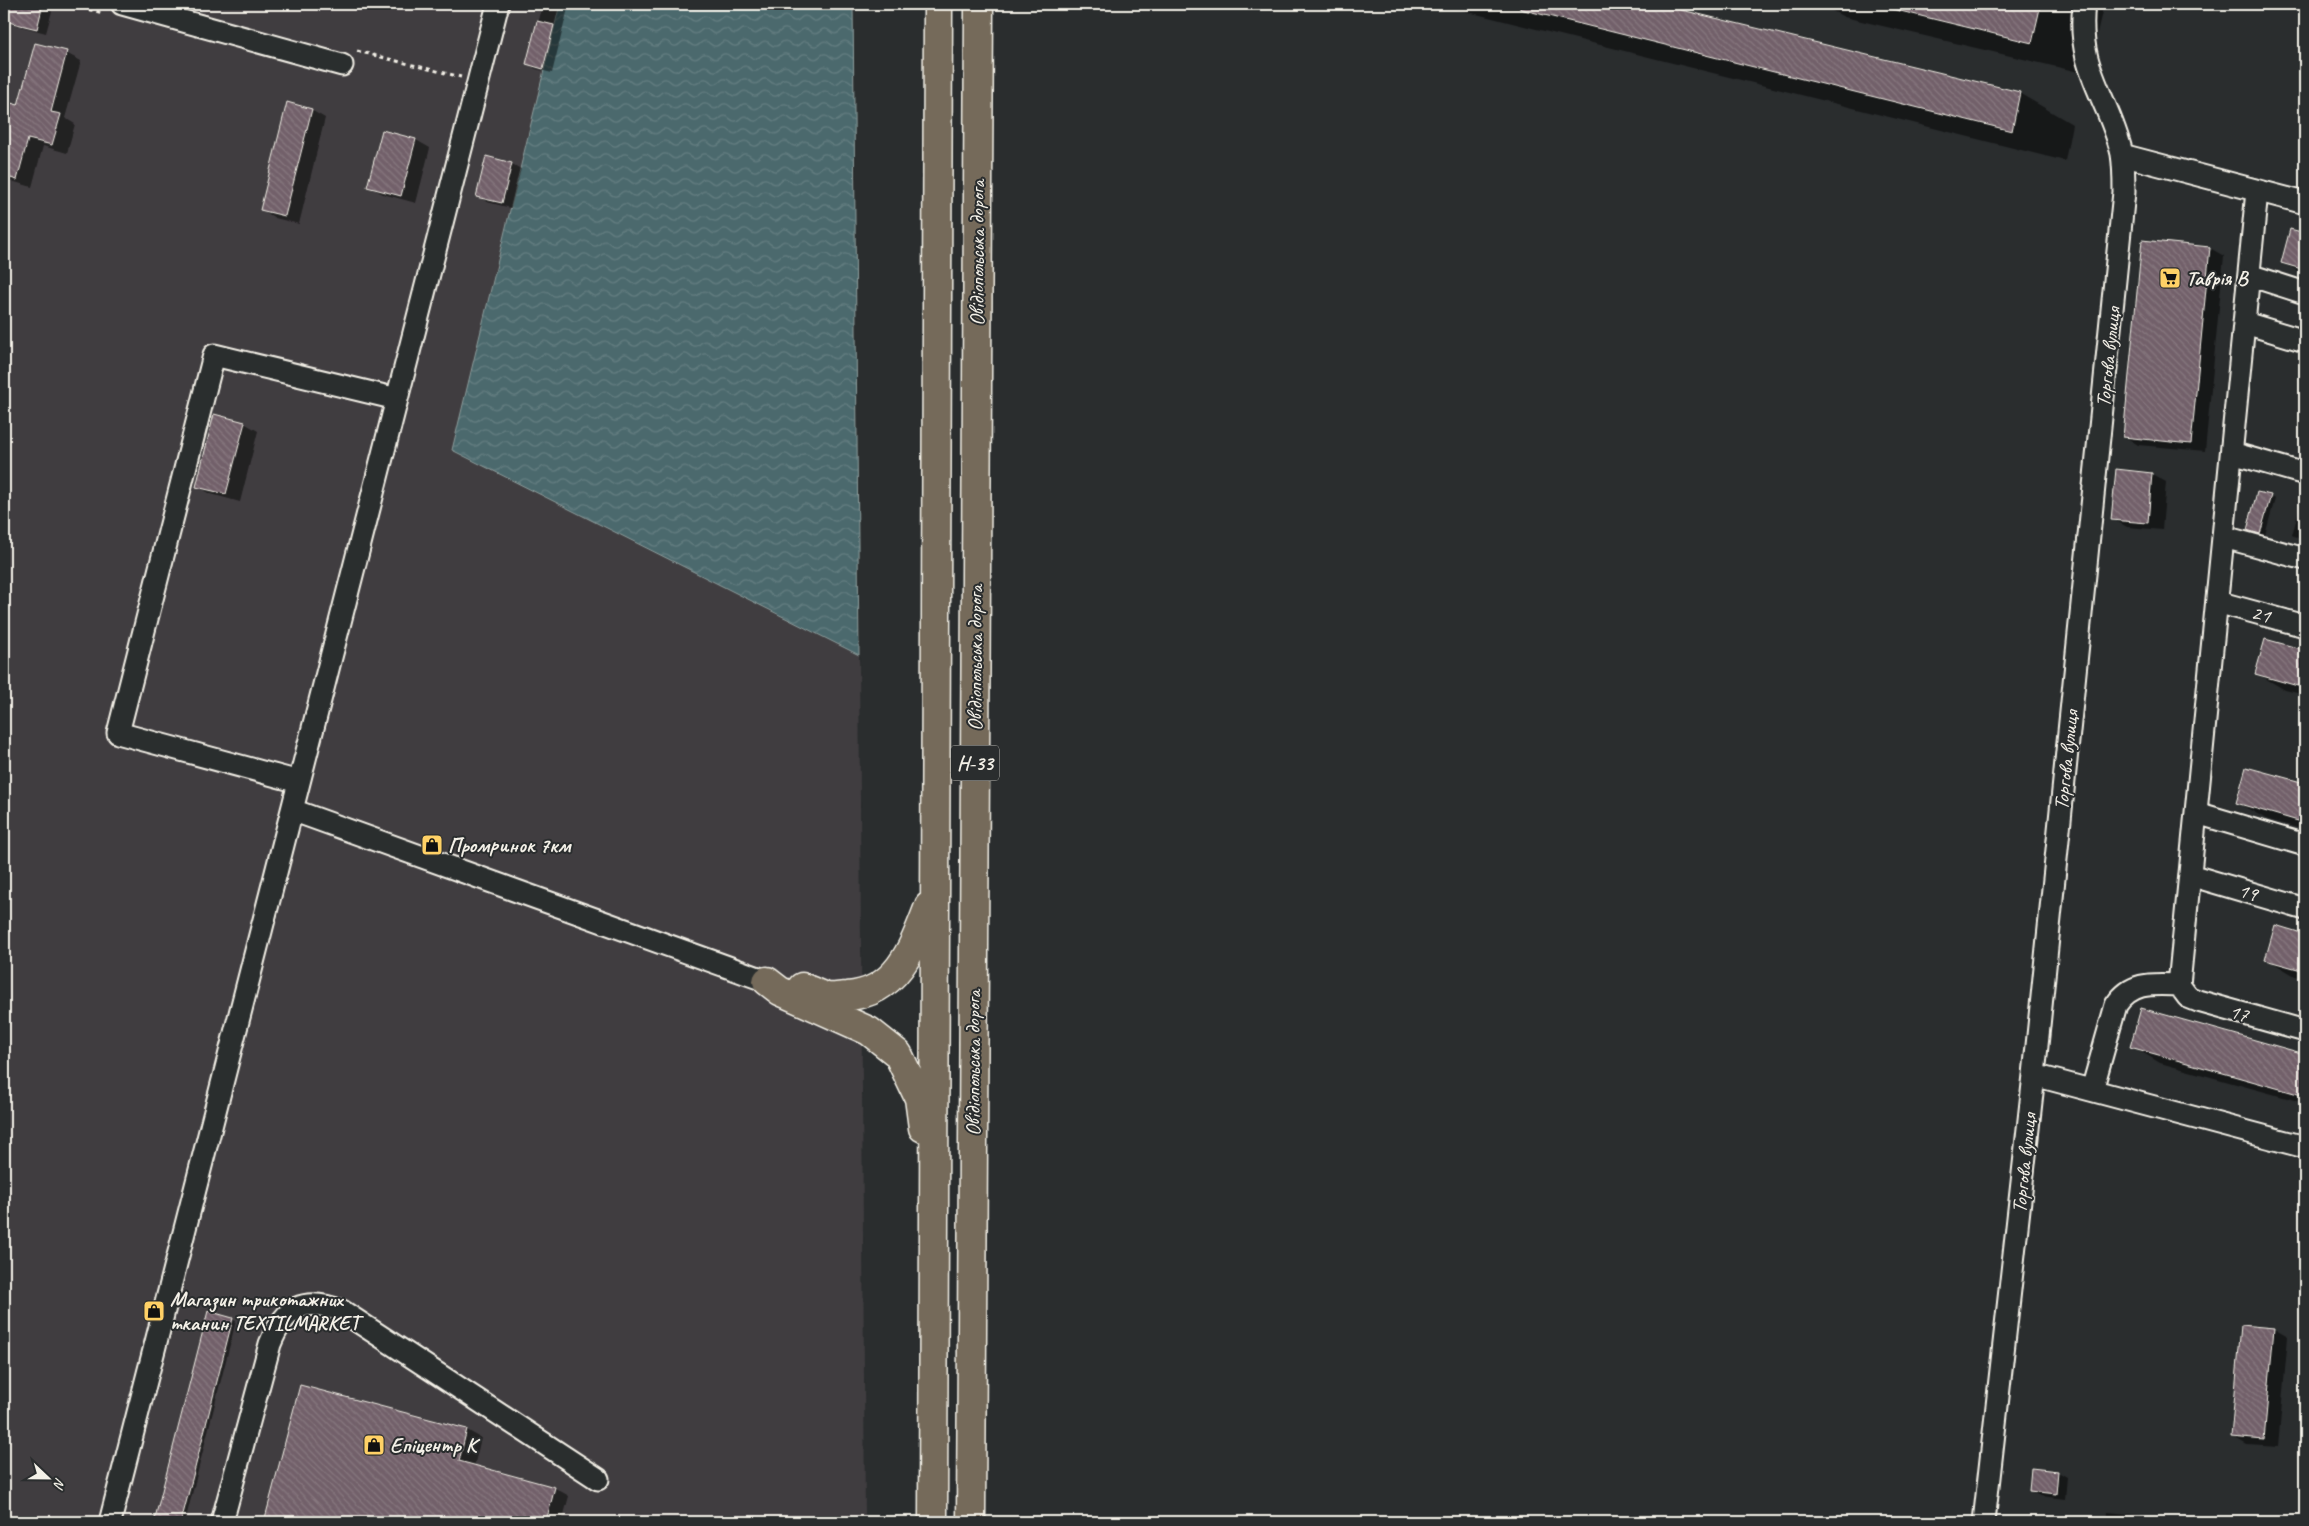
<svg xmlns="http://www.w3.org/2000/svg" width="2309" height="1526" font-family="Caveat,sans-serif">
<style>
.built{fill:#403d40}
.water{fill:url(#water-waves);stroke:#8f9f9e}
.shadow{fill:#0007}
.building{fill:url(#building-back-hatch);stroke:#f4f1e8}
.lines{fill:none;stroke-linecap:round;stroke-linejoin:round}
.minor-casing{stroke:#f4f1e8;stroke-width:25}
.major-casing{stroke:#f4f1e8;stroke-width:31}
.path{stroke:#f4f1e8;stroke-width:3;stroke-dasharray:4 4;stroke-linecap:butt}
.minor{stroke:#2a2d2e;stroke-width:21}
.major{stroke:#746a5a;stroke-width:28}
.labels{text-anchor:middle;stroke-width:4;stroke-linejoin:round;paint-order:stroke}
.shield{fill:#2a2d2e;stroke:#b7b6b0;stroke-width:1}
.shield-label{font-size:20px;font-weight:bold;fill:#f4f1e8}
.street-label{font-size:21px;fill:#f4f1e8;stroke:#2a2d2e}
.poi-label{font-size:21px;font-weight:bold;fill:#f4f1e8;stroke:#2a2d2e;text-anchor:start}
</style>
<defs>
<pattern id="water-waves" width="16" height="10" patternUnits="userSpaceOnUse" patternTransform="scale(1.25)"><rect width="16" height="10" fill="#4b696d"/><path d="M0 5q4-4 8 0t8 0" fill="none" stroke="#667f82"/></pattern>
<pattern id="building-back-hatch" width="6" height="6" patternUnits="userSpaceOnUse" patternTransform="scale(1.25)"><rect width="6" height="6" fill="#72616a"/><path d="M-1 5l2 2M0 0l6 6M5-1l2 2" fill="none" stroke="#87787f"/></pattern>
</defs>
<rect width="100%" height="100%" fill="#2a2d2e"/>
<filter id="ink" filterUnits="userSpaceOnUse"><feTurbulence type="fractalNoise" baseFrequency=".02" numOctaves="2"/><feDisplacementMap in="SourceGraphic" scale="10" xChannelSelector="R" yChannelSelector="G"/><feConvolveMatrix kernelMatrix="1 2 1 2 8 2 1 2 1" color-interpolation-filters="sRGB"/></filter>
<g filter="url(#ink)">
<!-- built -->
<path class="built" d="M4 4H560L452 450 859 655 865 1522H4Z"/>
<!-- water -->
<path class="water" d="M560 4H853L859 655 452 450Z"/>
<!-- shadow -->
<path class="shadow" d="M4 4H35L52 11 46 33 4 22Z
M153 4H182L180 11Z
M543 4H569L552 73 536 69 528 64Z
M1436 4H1653L2019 93 2072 124 2065 161Z
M1820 4H2104L2087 74 1844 17Z
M66 53 81 61 65 118 75 124 67 153 43 146 32 187 8 180 4 178V134L12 105 19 107Z
M311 110 325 118 299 224 275 218 261 209Z
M416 140 430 148 416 203 383 194 368 186Z
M512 164 521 169 511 208 487 202 478 196Z
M2291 230 2305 234V275L2282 262Z
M2210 248 2224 256 2205 451 2138 445 2124 436Z
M244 423 258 431 240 502 211 494 197 486Z
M2117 471 2152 474 2166 482 2162 530 2127 527 2113 519Z
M2258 493 2275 499 2265 535 2249 530Z
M2301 502 2305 503V542L2292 535Z
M2266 640 2305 651V695L2285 690 2256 673Z
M2247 768 2305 785V830L2266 819 2238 803Z
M2275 927 2305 935V978L2295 976 2267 959Z
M2142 1010 2305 1055V1103L2160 1063 2132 1046Z
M209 1313 236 1321 185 1522H155Z
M2274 1329 2288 1337 2278 1447 2247 1445 2232 1436Z
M301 1386 467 1430 481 1438 474 1467 555 1488 569 1496 562 1522H265Z
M2058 1472 2067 1477 2065 1499 2040 1496 2030 1491Z
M2108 1512 2138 1515 2150 1522H2107Z
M2189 1516 2211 1518 2215 1522H2189Z"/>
<!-- building -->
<path class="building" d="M4 4H43L37 29 4 21Z
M1520 4H1657L2020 92 2012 131 1520 9Z
M1893 4H2041L2032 43 1892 9Z
M537 21 554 25 543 69 526 64Z
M35 43 67 51 51 112 61 114 52 145 28 139 17 180 4 176V129L11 103 18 105Z
M287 102 312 109 285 216 260 210Z
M382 130 416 139 401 196 367 187Z
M486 156 512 163 502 203 476 197Z
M2290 229 2305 233V270L2281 263Z
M2142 240 2210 247 2191 444 2123 437Z
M214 414 245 422 226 494 196 487Z
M2116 469 2152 473 2148 523 2111 520Z
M2257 492 2271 495 2260 534 2247 530Z
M2265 639 2305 650V688L2255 674Z
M2246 767 2305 783V823L2236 803Z
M2275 925 2305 934V971L2265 960Z
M2141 1008 2305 1054V1096L2130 1047Z
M208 1311 233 1318 195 1468 181 1522H154Z
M2241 1325 2274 1328 2264 1440 2231 1437Z
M300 1385 467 1429 459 1461 555 1487 546 1522H264Z
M2031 1468 2058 1471 2056 1494 2029 1491Z"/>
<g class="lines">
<!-- minor casing -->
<g class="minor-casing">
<path id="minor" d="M122 4 342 65
M2122 155 2305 203
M2249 275 2305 293
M2245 323 2305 341
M2232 453 2305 474
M2224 537 2305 559
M2217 602 2305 626
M299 782 118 733 214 355 397 399
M292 810 767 981
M2197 813 2305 845
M2190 875 2305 909
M2179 985 2257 191
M2179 985 2188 997 2198 1001 2305 1031
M2034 1075 2305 1147
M2092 1090 2116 1005C2132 981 2153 984 2179 985
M110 1522 498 4
M222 1522 270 1344C285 1307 303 1296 342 1311L598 1479
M1984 1522 2034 1075 2124 192C2124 180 2124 167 2122 154 2109 97 2076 70 2084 4"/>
</g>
<!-- major casing -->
<g class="major-casing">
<path id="major" d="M767 981 780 991 869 1031 898 1054 919 1098 923 1128
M802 987C810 990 819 995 827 997 833 998 841 996 847 996 897 993 913 948 929 906
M933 1522 938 4
M971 1522 979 4"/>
</g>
<!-- path -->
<path class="path" d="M73 6 104 13
M357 51 461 77"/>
<!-- minor -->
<use href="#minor" class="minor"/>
<!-- major -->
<use href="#major" class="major"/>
</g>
</g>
<!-- icons -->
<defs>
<g id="supermarket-square" transform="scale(1.125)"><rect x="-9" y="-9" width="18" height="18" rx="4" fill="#ffd166" stroke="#2a2d2e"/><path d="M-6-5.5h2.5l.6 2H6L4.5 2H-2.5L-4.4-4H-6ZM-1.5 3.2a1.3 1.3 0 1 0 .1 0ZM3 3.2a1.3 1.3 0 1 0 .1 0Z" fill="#111"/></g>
<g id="shop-square" transform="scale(1.125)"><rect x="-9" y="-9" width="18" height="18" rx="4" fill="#ffd166" stroke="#2a2d2e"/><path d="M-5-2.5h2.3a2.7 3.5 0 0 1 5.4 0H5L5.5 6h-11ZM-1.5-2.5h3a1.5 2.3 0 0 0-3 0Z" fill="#111"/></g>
</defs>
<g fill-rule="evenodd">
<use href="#supermarket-square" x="2170" y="278"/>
<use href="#shop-square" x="432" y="845"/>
<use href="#shop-square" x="154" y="1311"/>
<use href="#shop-square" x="374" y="1445"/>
</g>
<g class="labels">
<!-- shield labels -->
<rect class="shield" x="951" y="745.5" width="48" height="35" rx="4"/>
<g class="shield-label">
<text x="975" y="770">Н-33</text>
</g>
<!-- street labels -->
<g class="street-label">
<text transform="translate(977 253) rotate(-90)" y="7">Овідіопольська дорога</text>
<text transform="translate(2108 357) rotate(-84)" y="7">Торгова вулиця</text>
<text transform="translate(2261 614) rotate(15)" y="7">21</text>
<text transform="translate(975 658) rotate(-90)" y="7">Овідіопольська дорога</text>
<text transform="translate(2066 760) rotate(-84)" y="7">Торгова вулиця</text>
<text transform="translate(2248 892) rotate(16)" y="7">19</text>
<text transform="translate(2239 1013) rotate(16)" y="7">17</text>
<text transform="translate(973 1063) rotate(-90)" y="7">Овідіопольська дорога</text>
<text transform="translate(2024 1163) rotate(-84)" y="7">Торгова вулиця</text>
</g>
<!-- poi labels -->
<g class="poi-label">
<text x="2186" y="285">Таврія В</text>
<text x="448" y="852">Промринок 7км</text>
<text x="170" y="1306">Магазин трикотажних<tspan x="170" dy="24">тканин TEXTILMARKET</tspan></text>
<text x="390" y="1452">Епіцентр К</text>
</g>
</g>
<!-- margin -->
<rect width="2309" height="1526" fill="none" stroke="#2a2d2e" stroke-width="20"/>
<rect x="10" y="10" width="2289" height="1506" fill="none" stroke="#f4f1e8" stroke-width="2" filter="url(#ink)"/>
<!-- north arrow -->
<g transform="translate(48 1478) rotate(112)" stroke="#2a2d2e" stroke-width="4" paint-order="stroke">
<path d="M0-4L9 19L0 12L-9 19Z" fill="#f4f1e8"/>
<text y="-8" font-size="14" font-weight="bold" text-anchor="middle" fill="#f4f1e8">N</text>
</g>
</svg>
